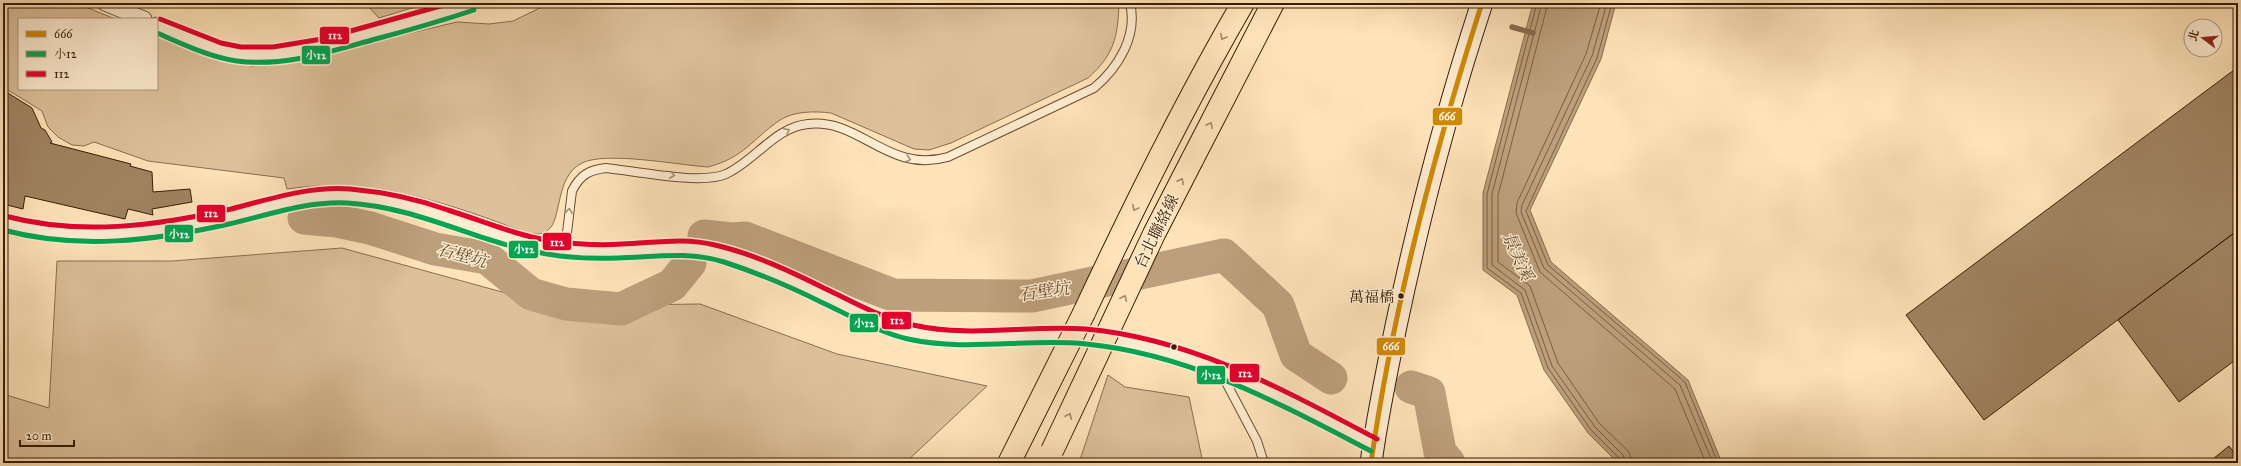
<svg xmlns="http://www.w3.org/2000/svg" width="2241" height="466" font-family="'IM FELL Great Primer','Noto Serif TC',serif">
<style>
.green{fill:#ddc19a;stroke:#8b6e4e}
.water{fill:#bc9f7b;stroke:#886b4b}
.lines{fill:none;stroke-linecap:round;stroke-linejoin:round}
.shore{stroke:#7a5e3e;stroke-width:1}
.stream{stroke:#886b4b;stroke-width:5.5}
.river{stroke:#bc9f7b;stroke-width:33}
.building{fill:#a08361;stroke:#391c02}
.lane-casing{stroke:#6a4e30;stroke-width:10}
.street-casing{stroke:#6a4e30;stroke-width:17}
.secondary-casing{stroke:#391c02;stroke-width:23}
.highway-casing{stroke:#391c02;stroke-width:24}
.lane{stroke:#ffedd2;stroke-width:8}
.street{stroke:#ffedd2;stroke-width:15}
.secondary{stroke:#ffedd2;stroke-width:21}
.highway{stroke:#ffe3b9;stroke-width:22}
.highway-bridge-casing{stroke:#391c02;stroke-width:24;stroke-linecap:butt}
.highway-bridge{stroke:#ffe3b9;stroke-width:22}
.bus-1-casing{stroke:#ffedd2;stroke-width:8}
.bus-2-casing{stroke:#ffedd2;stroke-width:8}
.bus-3-casing{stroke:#ffedd2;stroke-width:8}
.bus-1{stroke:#d18a00;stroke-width:5}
.bus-2{stroke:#00a651;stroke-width:5}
.bus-3{stroke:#e4002b;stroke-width:5}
.oneway{stroke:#a68967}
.oneway2{stroke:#a68f74}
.bus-dot{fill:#391c02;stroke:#ffedd2;stroke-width:1.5}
.labels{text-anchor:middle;stroke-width:3;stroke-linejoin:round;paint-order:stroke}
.bus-label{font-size:15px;fill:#391c02;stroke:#ffedd2;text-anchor:end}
.street-label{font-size:16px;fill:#391c02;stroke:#ffedd2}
.water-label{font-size:17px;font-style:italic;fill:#674a2c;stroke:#ffedd2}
.line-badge{stroke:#ffedd2;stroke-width:1.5}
.badge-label{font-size:11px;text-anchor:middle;font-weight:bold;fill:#fff}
</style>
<rect width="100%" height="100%" fill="#ffe3b9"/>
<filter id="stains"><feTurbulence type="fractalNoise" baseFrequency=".005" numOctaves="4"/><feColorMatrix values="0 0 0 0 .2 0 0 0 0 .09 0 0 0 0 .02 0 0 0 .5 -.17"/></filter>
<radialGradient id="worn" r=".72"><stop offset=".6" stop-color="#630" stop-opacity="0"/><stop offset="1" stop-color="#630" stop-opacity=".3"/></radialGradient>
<!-- green -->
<path class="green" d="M3 3H76L115 19H19V89H157V36L228 63 252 66 288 62 457 22 489 24 513 21 550 3H1119C1118 37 1114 55 1088 78L951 143 929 150 914 149 831 113C815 111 794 111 780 120 751 140 745 157 708 167 678 165 606 151 582 163 554 177 563 220 547 231 542 235 535 234 529 234 452 204 372 176 287 189L284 178 148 161 94 142 84 146 72 145 58 137 48 127 42 111 3 87Z
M365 3H428L379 18Z
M342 248 553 306 700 304 837 354 987 386 905 463H3V394L49 408 57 261H172Z
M1108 375 1125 387 1189 397 1203 463H1079Z"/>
<!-- water -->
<path class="water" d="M1533 3H1616L1601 59 1530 210 1551 262 1688 380 1722 463H1618L1588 433 1544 370 1517 295 1483 270V193Z"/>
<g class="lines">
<!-- shore -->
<path class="shore" d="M1537 3 1487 194V268L1521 293 1548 368 1591 430 1620 459 1621 463
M1542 3 1492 194V265L1525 290 1552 366 1595 427 1623 455 1626 463
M1548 3 1498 195V262L1530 286 1558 363 1599 423 1629 452 1632 463
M1601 3 1586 54 1517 203 1516 213 1540 272 1675 389 1706 463
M1607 3 1592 56 1522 205 1521 212 1544 268 1680 385 1713 463
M1612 3 1597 58 1526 211 1548 265 1685 382 1718 463"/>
<!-- stream -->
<path class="stream" d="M1512 27 1533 33"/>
<!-- river -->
<path class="river" d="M304 218 337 221 370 228 435 249 487 258 531 294 566 304 621 309 672 285 690 263
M704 236 732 239 745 238 893 295 1032 296 1224 255 1278 305 1296 355 1331 378
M1411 387 1429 393 1440 452 1449 463"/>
</g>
<!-- building -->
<path class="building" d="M2238 67V230L1984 420 1906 315Z
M3 90 32 108 41 128 45 130 52 142 50 143 131 164 130 166 152 172 153 192 190 189 192 202 152 209 153 215 128 209 125 219 25 196 23 209 3 204Z
M2238 230V358L2179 402 2118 320Z
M2229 446 2238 458V463H2208Z"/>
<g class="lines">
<!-- lane casing -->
<g class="lane-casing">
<path id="lane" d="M565 249 572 191C580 175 589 170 606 168 635 171 701 185 726 174 755 161 775 127 808 124 861 118 887 174 948 157L1094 88C1118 68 1138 36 1130 3
M1220 371 1257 441 1264 463"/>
</g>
<!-- street casing -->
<g class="street-casing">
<path id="street" d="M105 3 144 19
M157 25C183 36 212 51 240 54 284 59 331 44 372 33 406 24 439 15 472 3
M3 223C74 246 151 233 222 218 264 209 305 193 348 196 386 199 424 208 460 221 486 230 513 242 541 246 569 251 598 253 627 251 656 249 683 244 712 251 751 262 789 279 825 296 853 310 880 325 910 332 966 345 1025 333 1081 336 1187 341 1282 398 1374 445"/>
</g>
<!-- secondary casing -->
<g class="secondary-casing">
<path id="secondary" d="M1371 463C1377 417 1387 371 1396 326 1419 217 1447 109 1482 3"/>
</g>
<!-- highway casing -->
<g class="highway-casing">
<path id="highway" d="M1192 160 1273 3
M1084 313C1133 208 1185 103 1243 3"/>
</g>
<!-- lane -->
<use href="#lane" class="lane"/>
<!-- street -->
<use href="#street" class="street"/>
<!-- secondary -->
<use href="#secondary" class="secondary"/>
<!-- highway -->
<use href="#highway" class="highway"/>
<!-- highway-bridge casing -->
<g class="highway-bridge-casing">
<path id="highway-bridge" d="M1052 451 1154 234 1192 160
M1009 463 1084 313"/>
</g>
<!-- highway-bridge -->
<use href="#highway-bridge" class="highway-bridge"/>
<!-- bus-1 casing -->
<g class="bus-1-casing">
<path id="bus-1" d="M1371 463C1393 307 1434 153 1482 3"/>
</g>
<!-- bus-2 casing -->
<g class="bus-2-casing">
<path id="bus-2" d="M157 33C183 44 209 57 237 61 283 67 329 52 372 40 406 31 441 21 474 10
M3 230C78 250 153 241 229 224 268 215 307 201 347 203 420 207 478 243 547 254 571 258 595 259 618 258 655 257 689 251 724 262 758 273 791 287 823 303 851 316 878 332 908 339 967 352 1027 338 1086 344 1190 354 1280 404 1371 451"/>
</g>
<!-- bus-3 casing -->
<g class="bus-3-casing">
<path id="bus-3" d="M160 19 221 43 241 47H273L322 39 451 3
M5 216C80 236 156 226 231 209 270 199 309 186 350 189 384 192 417 199 448 210 483 221 515 235 551 241 574 244 598 246 622 244 653 243 684 237 715 245 754 254 792 272 828 290 856 303 883 319 913 325 970 338 1027 325 1085 329 1191 338 1284 390 1377 439"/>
</g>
<!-- bus-1 -->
<use href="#bus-1" class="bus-1"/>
<!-- bus-2 -->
<use href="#bus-2" class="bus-2"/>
<!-- bus-3 -->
<use href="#bus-3" class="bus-3"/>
</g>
<!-- one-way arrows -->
<defs><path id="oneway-chevron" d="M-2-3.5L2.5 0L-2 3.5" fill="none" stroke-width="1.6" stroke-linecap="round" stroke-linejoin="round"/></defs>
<g class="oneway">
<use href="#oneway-chevron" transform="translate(1223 37) rotate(120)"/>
<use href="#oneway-chevron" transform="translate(1210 125) rotate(-63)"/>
<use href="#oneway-chevron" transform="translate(1181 181) rotate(-63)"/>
<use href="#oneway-chevron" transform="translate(1135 208) rotate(118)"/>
<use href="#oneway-chevron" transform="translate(1124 298) rotate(-65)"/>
<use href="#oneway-chevron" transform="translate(1069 416) rotate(-65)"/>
</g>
<g class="oneway2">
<use href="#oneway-chevron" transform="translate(787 131) rotate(-26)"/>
<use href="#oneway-chevron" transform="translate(908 159) rotate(15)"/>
<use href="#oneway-chevron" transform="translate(672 175) rotate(7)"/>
<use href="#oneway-chevron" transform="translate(569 211) rotate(-84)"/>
</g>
<!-- markers -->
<g class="bus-dot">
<circle cx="1401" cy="296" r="3.5"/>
<circle cx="1174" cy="347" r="3.5"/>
</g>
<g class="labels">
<!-- bus labels -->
<g class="bus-label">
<text x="1394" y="302">萬福橋</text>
</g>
<!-- street labels -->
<g class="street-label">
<text transform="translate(1156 231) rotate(-64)" y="6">台北聯絡線</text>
</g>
<!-- water labels -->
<g class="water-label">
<text transform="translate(462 255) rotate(15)" y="6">石壁坑</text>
<text transform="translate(1518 256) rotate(66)" y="6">景美溪</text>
<text transform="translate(1044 291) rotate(-8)" y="6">石壁坑</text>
</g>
</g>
<g class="line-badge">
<rect x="319" y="26" width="31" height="19" rx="4" fill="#e4002b"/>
<rect x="301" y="45" width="30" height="20" rx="4" fill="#00a651"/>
<rect x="1432" y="107" width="31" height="19" rx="4" fill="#d18a00"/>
<rect x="196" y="204" width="30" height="19" rx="4" fill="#e4002b"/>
<rect x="164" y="224" width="30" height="19" rx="4" fill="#00a651"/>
<rect x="542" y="232" width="30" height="19" rx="4" fill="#e4002b"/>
<rect x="508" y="240" width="31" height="19" rx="4" fill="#00a651"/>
<rect x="881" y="311" width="31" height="19" rx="4" fill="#e4002b"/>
<rect x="849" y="313" width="30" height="20" rx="4" fill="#00a651"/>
<rect x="1376" y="337" width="30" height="19" rx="4" fill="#d18a00"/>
<rect x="1229" y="363" width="31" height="20" rx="4" fill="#e4002b"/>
<rect x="1196" y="365" width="30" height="20" rx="4" fill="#00a651"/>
</g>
<g class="badge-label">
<text x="335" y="39">112</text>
<text x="316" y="59">小12</text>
<text x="1447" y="120">666</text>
<text x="211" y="217">112</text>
<text x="179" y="238">小12</text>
<text x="557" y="246">112</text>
<text x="524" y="253">小12</text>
<text x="897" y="324">112</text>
<text x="864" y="327">小12</text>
<text x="1391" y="350">666</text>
<text x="1245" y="377">112</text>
<text x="1211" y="379">小12</text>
</g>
<!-- margin -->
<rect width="2241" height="466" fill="none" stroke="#ffe3b9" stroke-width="16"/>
<rect x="4" y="4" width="2233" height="458" fill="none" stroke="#391c02" stroke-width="2"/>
<rect x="8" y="8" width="2225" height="450" fill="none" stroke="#391c02"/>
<!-- legend -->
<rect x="18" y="18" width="140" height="72" fill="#ffedd2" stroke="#b0997f"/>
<rect x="26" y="31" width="20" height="6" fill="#d18a00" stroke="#b0997f"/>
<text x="54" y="38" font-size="12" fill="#391c02">666</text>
<rect x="26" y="51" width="20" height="6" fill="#00a651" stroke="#b0997f"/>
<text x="54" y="58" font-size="12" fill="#391c02">小12</text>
<rect x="26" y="71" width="20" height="6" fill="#e4002b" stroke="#b0997f"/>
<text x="54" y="78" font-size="12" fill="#391c02">112</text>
<!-- north arrow -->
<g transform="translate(2203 38) rotate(286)"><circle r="19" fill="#ffedd2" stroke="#b0997f"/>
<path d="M0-3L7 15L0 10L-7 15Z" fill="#8f2418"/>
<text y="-6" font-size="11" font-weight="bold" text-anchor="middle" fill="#391c02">北</text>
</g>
<!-- scale -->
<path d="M20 440v6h54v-6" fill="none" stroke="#391c02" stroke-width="2"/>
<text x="26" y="440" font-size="12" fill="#391c02" stroke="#ffedd2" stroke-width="3" paint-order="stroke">20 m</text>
<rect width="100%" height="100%" filter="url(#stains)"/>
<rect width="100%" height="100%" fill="url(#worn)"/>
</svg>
